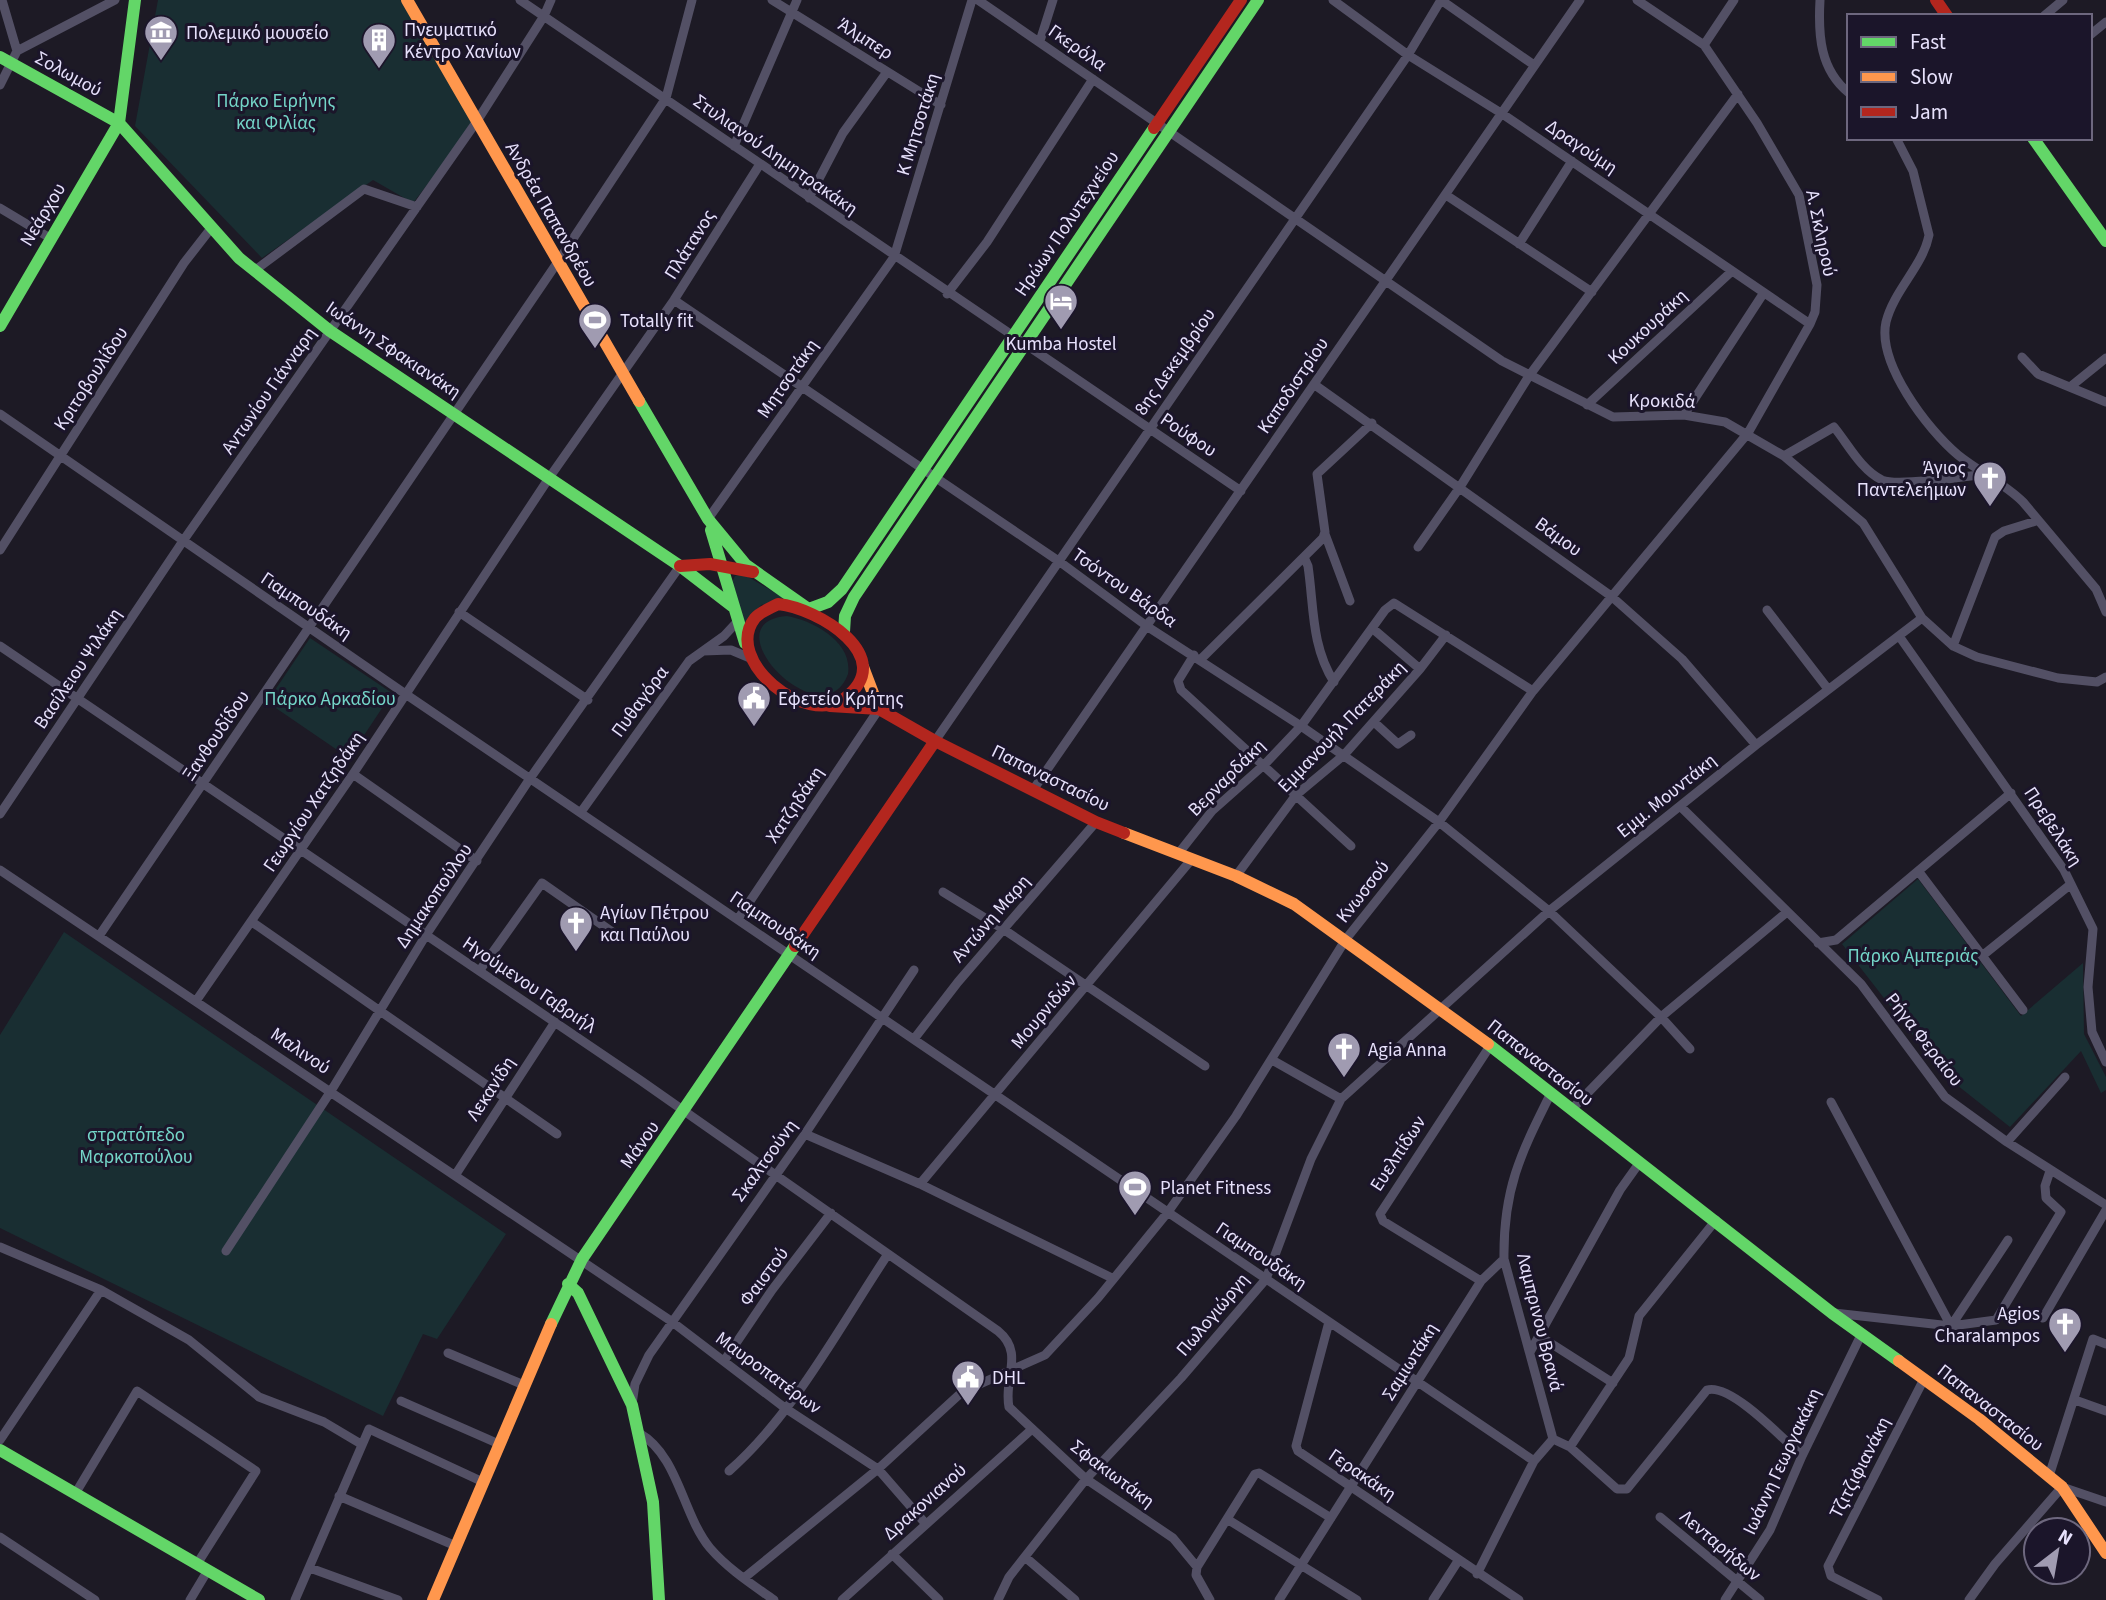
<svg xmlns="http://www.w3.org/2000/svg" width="2106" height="1600" font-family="'Source Sans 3',sans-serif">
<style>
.green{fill:#192e32}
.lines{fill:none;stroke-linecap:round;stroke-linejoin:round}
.street{stroke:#535065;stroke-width:9}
.fast{stroke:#63d668;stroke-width:12}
.slow{stroke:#ff974d;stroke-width:12}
.jam{stroke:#b3261e;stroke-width:12}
.labels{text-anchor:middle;stroke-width:6;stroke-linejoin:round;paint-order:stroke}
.poi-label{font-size:19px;fill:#e7e1fc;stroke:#1b152a;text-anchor:start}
.street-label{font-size:19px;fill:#e7e1fc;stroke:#1b152a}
.park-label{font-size:19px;fill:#74d5c8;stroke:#1b152a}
</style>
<rect width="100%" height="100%" fill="#1d1a25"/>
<!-- green -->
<path class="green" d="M158 0H402L474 124 413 203 373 180 262 258 135 126Z
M743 574 784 598 761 605 744 625 732 582 735 576Z
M787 616C814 621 853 642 848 674 823 742 707 622 787 616Z
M310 638 392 693 349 758 267 702Z
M1918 879 2021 1016 2083 963 2084 1034 2106 1077V1090L2101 1093 2081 1051 2010 1127 1943 1074 1842 944Z
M64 932 506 1234 437 1339 423 1334 383 1416 0 1228V1035Z"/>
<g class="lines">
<!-- street -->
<path class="street" d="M2 0 17 51
M520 0 1241 491
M772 0 941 105
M978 0 1502 361 1613 417 1684 415 1725 422 1784 456 1863 523 1922 618 1953 646 1977 657 2058 678 2097 682 2106 677
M1333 0 1408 55 1501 113 1810 324
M1441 0 1534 65
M1820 0C1818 35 1820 70 1849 93
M2044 16 2063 0
M2090 35 2106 22
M1040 41 1053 0
M1704 45 1734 0
M0 85 17 51 115 0
M1896 138 1913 171 1929 235C1923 266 1894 290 1886 322 1877 363 1927 429 1958 455 1979 472 2004 483 2023 502L2096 589 2106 612
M734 146 797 0
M1446 195 1592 292
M809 198 843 133 887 72
M0 208 50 238
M1519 244 1572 161
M254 271 364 189 417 207
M947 294 987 242 1093 79
M674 300 1060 562 1148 627 1301 726 1439 822 1549 911 1661 1017 1690 1049
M2022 357 2038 374 2106 402
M1315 385 1611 596 1682 659 1756 745
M2070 387 2106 358
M1587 405 1731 272
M0 414 404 693 1534 1461
M1684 415 1763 294
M1784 456 1834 427C1848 444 1861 470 1882 480 1898 487 1966 476 1987 474
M708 519 894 257 972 0
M1325 534 1350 601
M1418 547 1460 487 1529 376 1738 94
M0 550 184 263 212 227
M1304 557 1308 566C1314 606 1311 646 1334 682
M1767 610 1828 689
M459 612 588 700
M1372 628 1420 669
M1899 636 2064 870 2093 929 2088 987 2092 1032 2106 1062
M0 646 640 1080 998 1331C1025 1353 1003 1378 1009 1407L1086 1479 1173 1538 1197 1567 1196 1575 1210 1600
M1953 646 1995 537 2004 531 2036 521
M703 651 731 650 750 658
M1194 655 1178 681 1181 690 1351 846
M1200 660 1323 538 1325 532 1317 474 1372 423
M1374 722 1398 744 1411 735
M935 741 1408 55 1441 0
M353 774 477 861
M1033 790 1580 0
M1680 806 1861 984 1945 1097 2007 1142 2106 1205
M581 812 689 661 724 636 737 622
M0 814 183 541 477 121 544 16 551 0
M1178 854 1212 811 1265 764 1301 726 1385 610 1394 603 1533 691
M0 870 671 1321 785 1408 878 1469 925 1523
M1919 872 2023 1010
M1236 876 1296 795 1344 755 1420 669 1446 635
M943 892 1003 929 1205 1066
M738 919 879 709
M252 922 557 1134
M99 936 557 263 666 98 692 0
M1818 943 1836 940 2011 793
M1982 956 2071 884
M480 970 542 883 618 936
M196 1001 353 774 549 478 674 300 760 164
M914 1039 958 982 1096 822
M1272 1060 1341 1099
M1550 1095C1520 1155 1503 1190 1504 1259L1553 1439
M1831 1102 1951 1326 2008 1240
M1572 1109 1661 1017 1787 912
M805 1134 920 1184 1112 1278
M2007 1142 2065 1077
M456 1174 555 1022
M920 1184 1191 860
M0 1247 101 1290 189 1340 259 1397 324 1422 361 1444
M226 1251 331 1091 426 935 531 777 680 566
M1481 1281 1383 1221 1380 1214 1490 1046
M1834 1313 1951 1326 1996 1320 2061 1212 2046 1198 2045 1186 2050 1171
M2043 1318 2106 1210
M1329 1322 1296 1446 1298 1451 1519 1600
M1541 1337 1613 1383
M1530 1352 1620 1190 1640 1162
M448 1353 524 1385
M724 1361 772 1290 831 1213
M2075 1400 2106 1411
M401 1401 499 1444
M632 1404 635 1384 649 1355 805 1134 914 970
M639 1433C679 1456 682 1514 710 1548 728 1569 753 1585 774 1600
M1553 1439 1570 1447 1617 1489H1627L1707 1390C1731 1383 1783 1439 1802 1456
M0 1440 101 1290
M1570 1447 1629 1358 1639 1316 1716 1220
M729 1471C794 1414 840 1326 888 1254
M2049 1476 2093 1339 2106 1344
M75 1494 137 1391 256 1471 197 1564
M339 1496 456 1546
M1660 1517 1760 1600
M1227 1519 1357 1600
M0 1537 95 1600
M892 1554 939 1600
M1025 1557 1075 1600
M1197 1567 1255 1474 1259 1473 1331 1518
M310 1568 398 1600
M1477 1574 1534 1461 1553 1439
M744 1578 878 1469 962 1392 1045 1355 1098 1298 1168 1212 1236 1116 1346 939 1439 822 1533 691 1748 433 1810 324 1815 312 1817 285 1799 195 1757 123 1704 45 1637 0
M190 1600 208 1570
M295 1600 369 1429 483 1482
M842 1600 1031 1430
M998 1600 1009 1577 1086 1479 1181 1378 1266 1279 1311 1159 1341 1099 1549 911 1756 745 1922 618
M1279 1600 1481 1281 1504 1259
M1433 1600 1458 1561
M1725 1600 1770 1530 1802 1456 1862 1333
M1878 1600 1831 1576 1828 1566 1924 1379
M1969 1600 1995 1564 2062 1487 2106 1502"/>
<!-- fast -->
<path class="fast" d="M0 57 119 123 239 258 330 331 680 566 732 606
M2033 138 2106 241
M0 326 119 123 135 0
M639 401 708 519 746 565 807 608
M711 530 745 643
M809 609 828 602 842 589 1154 128
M844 632 845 616 854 597 1258 0
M1488 1044 1832 1313 1899 1361
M568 1284 578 1293 632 1405 653 1502 659 1600
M551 1324 582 1259 795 946
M0 1450 259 1600"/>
<!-- slow -->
<path class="slow" d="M407 0 639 401
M863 667 879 709
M1124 833 1236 876 1294 904 1488 1044
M1899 1361 1979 1419 2062 1487 2106 1553
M433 1600 551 1324"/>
<!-- jam -->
<path class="jam" d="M1936 0 1947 16
M1154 128 1241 0
M680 566 710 564 753 572
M778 604C818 608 899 657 845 698 806 728 722 660 755 618 760 612 771 608 778 604Z
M830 706 879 709 935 741 1096 822 1124 833
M795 946 935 741"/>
</g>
<!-- icons -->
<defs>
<g id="museum-pin" transform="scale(1.75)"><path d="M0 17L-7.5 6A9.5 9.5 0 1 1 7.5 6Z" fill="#a09bb1" stroke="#1b152a"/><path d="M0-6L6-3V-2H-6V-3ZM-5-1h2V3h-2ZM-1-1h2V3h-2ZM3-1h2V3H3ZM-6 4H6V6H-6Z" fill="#fff"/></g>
<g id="building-pin" transform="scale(1.75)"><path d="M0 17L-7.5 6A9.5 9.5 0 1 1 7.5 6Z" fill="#a09bb1" stroke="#1b152a"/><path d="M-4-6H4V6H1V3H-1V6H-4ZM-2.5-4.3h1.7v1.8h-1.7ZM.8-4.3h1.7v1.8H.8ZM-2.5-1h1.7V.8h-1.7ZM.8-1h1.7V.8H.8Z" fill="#fff"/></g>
<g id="hotel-pin" transform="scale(1.75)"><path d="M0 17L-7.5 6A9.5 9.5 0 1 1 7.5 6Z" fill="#a09bb1" stroke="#1b152a"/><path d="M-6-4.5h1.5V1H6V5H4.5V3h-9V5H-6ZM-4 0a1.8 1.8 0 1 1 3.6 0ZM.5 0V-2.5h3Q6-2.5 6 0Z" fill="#fff"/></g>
<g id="stadium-pin" transform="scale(1.75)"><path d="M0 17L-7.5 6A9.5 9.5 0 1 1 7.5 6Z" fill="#a09bb1" stroke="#1b152a"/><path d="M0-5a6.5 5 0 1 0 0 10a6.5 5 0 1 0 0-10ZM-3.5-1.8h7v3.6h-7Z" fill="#fff"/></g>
<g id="church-pin" transform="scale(1.75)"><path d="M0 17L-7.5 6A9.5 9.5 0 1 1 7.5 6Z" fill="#a09bb1" stroke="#1b152a"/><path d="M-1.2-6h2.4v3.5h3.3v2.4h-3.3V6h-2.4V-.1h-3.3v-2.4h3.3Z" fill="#fff"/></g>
<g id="civic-pin" transform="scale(1.75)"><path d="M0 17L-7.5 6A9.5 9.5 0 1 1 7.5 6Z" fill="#a09bb1" stroke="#1b152a"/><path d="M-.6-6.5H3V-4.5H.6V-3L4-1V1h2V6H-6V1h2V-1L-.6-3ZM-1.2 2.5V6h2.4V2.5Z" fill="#fff"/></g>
</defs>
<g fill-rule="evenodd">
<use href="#museum-pin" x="161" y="32"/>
<use href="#building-pin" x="379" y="40"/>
<use href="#hotel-pin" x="1061" y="301"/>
<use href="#stadium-pin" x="595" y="320"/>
<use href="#church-pin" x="1990" y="478"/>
<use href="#civic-pin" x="754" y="698"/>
<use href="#church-pin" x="576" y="923"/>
<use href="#church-pin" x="1344" y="1049"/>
<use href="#stadium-pin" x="1135" y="1187"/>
<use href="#church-pin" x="2065" y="1324"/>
<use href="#civic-pin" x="968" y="1377"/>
</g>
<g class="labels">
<!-- poi labels -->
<g class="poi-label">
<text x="404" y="36">Πνευματικό<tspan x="404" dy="22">Κέντρο Χανίων</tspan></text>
<text x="186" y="39">Πολεμικό μουσείο</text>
<text x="620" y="327">Totally fit</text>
<text x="1061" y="350" text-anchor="middle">Kumba Hostel</text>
<text x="1966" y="474" text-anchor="end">Άγιος<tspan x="1966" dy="22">Παντελεήμων</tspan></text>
<text x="778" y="705">Εφετείο Κρήτης</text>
<text x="600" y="919">Αγίων Πέτρου<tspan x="600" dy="22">και Παύλου</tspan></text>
<text x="1368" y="1056">Agia Anna</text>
<text x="1160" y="1194">Planet Fitness</text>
<text x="2040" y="1320" text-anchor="end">Agios<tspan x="2040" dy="22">Charalampos</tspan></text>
<text x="992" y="1384">DHL</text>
</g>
<!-- street labels -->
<g class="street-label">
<text transform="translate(866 38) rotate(32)" y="7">Άλμπερ</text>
<text transform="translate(1078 47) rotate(35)" y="7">Γκερόλα</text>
<text transform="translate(69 73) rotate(29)" y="7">Σολωμού</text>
<text transform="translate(917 124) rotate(-73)" y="7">Κ Μητσοτάκη</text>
<text transform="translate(1582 146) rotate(34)" y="7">Δραγούμη</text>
<text transform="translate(776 154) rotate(35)" y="7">Στυλιανού Δημητρακάκη</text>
<text transform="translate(42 214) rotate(-59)" y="7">Νεάρχου</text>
<text transform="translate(552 214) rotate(60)" y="7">Ανδρέα Παπανδρέου</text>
<text transform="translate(1066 223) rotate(-56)" y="7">Ηρώων Πολυτεχνείου</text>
<text transform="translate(1822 233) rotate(78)" y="7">Α. Σκληρού</text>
<text transform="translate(689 244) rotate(-58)" y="7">Πλάτανος</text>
<text transform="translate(1647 326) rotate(-43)" y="7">Κουκουράκη</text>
<text transform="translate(394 349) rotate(34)" y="7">Ιωάννη Σφακιανάκη</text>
<text transform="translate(1174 361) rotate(-55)" y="7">8ης Δεκεμβρίου</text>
<text transform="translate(90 378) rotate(-57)" y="7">Κριτοβουλίδου</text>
<text transform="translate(787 378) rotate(-55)" y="7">Μητσοτάκη</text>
<text transform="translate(1292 385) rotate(-56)" y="7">Καποδιστρίου</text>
<text transform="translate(268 390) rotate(-55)" y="7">Αντωνίου Γιάνναρη</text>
<text transform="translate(1662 400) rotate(1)" y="7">Κροκιδά</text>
<text transform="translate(1189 434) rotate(34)" y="7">Ρούφου</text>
<text transform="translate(1559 536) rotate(36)" y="7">Βάμου</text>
<text transform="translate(1125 587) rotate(35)" y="7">Τσόντου Βάρδα</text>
<text transform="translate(307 605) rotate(34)" y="7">Γιαμπουδάκη</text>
<text transform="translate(77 668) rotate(-56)" y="7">Βασίλειου Ψιλάκη</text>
<text transform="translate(639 701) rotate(-54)" y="7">Πυθαγόρα</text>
<text transform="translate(1341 726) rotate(-46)" y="7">Εμμανουήλ Πατεράκη</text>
<text transform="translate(215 735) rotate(-56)" y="7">Ξανθουδίδου</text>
<text transform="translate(1051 777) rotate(26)" y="7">Παπαναστασίου</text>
<text transform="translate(1226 777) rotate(-45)" y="7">Βερναρδάκη</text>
<text transform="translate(1666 795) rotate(-39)" y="7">Εμμ. Μουντάκη</text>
<text transform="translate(313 801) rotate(-56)" y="7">Γεωργίου Χατζηδάκη</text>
<text transform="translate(794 804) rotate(-56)" y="7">Χατζηδάκη</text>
<text transform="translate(2054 826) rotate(57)" y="7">Πρεβελάκη</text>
<text transform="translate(1362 891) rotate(-52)" y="7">Κνωσσού</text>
<text transform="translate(433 895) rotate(-56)" y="7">Δημακοπούλου</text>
<text transform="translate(990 918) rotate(-49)" y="7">Αντώνη Μαρη</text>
<text transform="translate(776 924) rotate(34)" y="7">Γιαμπουδάκη</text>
<text transform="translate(530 984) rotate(34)" y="7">Ηγούμενου Γαβριήλ</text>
<text transform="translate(1043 1011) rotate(-50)" y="7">Μουρνιδών</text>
<text transform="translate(1925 1039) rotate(52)" y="7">Ρήγα Φεραίου</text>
<text transform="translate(301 1050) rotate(34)" y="7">Μαλινού</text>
<text transform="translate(1541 1062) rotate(38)" y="7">Παπαναστασίου</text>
<text transform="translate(490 1088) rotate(-57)" y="7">Λεκανίδη</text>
<text transform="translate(639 1144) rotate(-55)" y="7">Μάνου</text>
<text transform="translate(1397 1153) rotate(-57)" y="7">Ευελπίδων</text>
<text transform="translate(764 1160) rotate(-54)" y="7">Σκαλτσούνη</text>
<text transform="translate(1262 1255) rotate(34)" y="7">Γιαμπουδάκη</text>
<text transform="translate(763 1276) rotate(-53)" y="7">Φαιστού</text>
<text transform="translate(1212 1314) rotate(-50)" y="7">Πωλογιώργη</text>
<text transform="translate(1541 1322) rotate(76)" y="7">Λαμπρινου Βρανά</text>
<text transform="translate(1409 1361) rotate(-58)" y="7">Σαμιωτάκη</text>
<text transform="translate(769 1372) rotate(36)" y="7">Μαυροπατέρων</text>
<text transform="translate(1991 1407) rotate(38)" y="7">Παπαναστασίου</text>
<text transform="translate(1781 1461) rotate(-65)" y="7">Ιωάννη Γεωργακάκη</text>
<text transform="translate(1859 1467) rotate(-63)" y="7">Τζιτζιφιανάκη</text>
<text transform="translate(1113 1473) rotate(37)" y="7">Σφακιωτάκη</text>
<text transform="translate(1363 1474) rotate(34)" y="7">Γερακάκη</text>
<text transform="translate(924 1501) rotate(-42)" y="7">Δρακονιανού</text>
<text transform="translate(1721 1545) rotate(40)" y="7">Λενταρήδων</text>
</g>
<!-- park labels -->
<g class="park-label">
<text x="276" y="107">Πάρκο Ειρήνης<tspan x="276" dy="22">και Φιλίας</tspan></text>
<text x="330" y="705">Πάρκο Αρκαδίου</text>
<text x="1913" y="962">Πάρκο Αμπεριάς</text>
<text x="136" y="1141">στρατόπεδο<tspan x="136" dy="22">Μαρκοπούλου</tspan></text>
</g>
</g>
<!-- legend -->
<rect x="1847" y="14" width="245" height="126" fill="#1b152a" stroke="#6d677e" stroke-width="2"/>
<rect x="1861" y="37" width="35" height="10" fill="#63d668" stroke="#6d677e" stroke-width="2"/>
<text x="1910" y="49" font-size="21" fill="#e7e1fc">Fast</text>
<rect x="1861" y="72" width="35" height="10" fill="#ff974d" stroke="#6d677e" stroke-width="2"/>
<text x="1910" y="84" font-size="21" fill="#e7e1fc">Slow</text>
<rect x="1861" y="107" width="35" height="10" fill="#b3261e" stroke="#6d677e" stroke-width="2"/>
<text x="1910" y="119" font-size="21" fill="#e7e1fc">Jam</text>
<!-- north arrow -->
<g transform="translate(2057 1551) rotate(31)"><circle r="33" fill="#1b152a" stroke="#6d677e" stroke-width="2"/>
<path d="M0-5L12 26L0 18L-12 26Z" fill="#a09bb1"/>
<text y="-10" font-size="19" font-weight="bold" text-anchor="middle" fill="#e7e1fc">N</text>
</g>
</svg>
